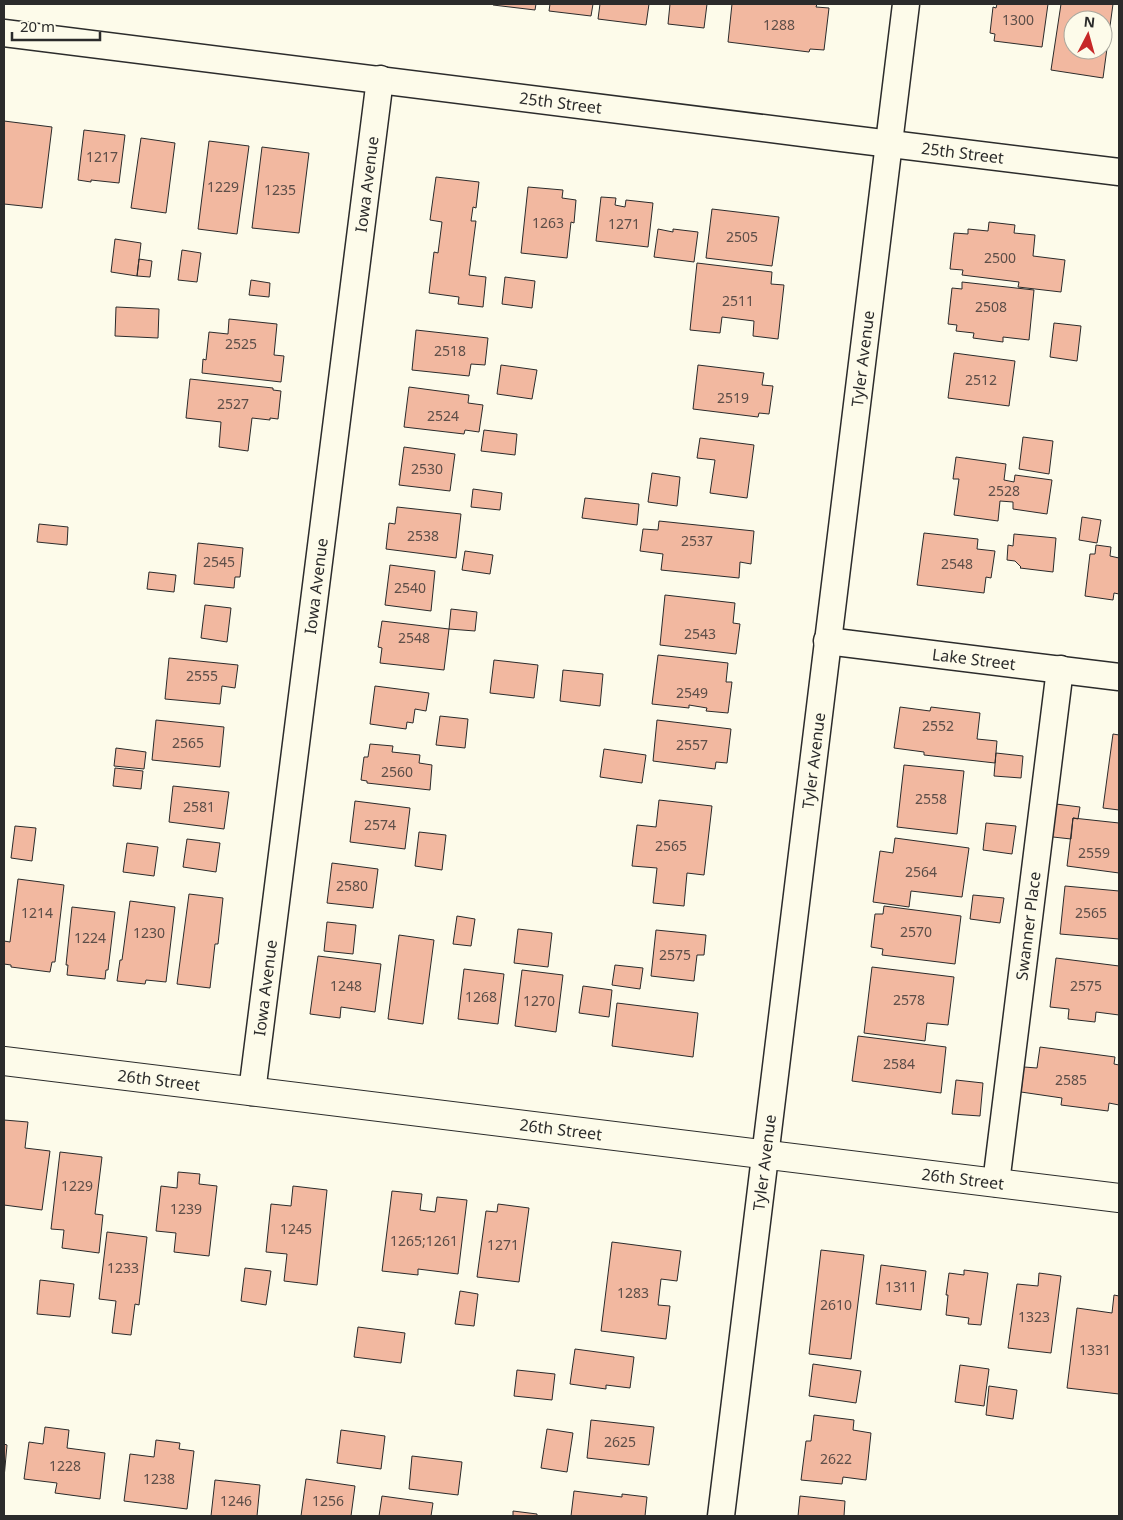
<svg xmlns="http://www.w3.org/2000/svg" width="1123" height="1520" font-family="'Noto Sans',sans-serif">
<style>
.building{fill:#f2b8a0;stroke:#2b2b2b;fill-rule:evenodd}
.lines{fill:none;stroke-linecap:round;stroke-linejoin:round}
.minor-casing{stroke:#2b2b2b;stroke-width:29}
.tertiary-casing{stroke:#2b2b2b;stroke-width:30}
.minor{stroke:#fdfbea;stroke-width:26}
.tertiary{stroke:#fdfbea;stroke-width:28}
.labels{text-anchor:middle;stroke-width:4;stroke-linejoin:round;paint-order:stroke}
.number-label{font-size:14px;fill:#5d4e48}
.street-label{font-size:16px;fill:#2b2b2b;stroke:#fdfbea}
</style>
<rect width="100%" height="100%" fill="#fdfbea"/>
<!-- building -->
<path class="building" d="M493 4H536L535 10 493 5Z
M550 4H593L591 16 549 11Z
M600 4H649L646 25 598 19Z
M670 4H707L704 28 668 24Z
M732 4H817L816 7 829 8 824 50 810 49 809 52 728 42Z
M997 4H1048L1042 47 994 41 995 34 990 33 993 7 996 8Z
M1061 4H1113L1103 78 1051 70ZM1073 20H1103V50H1073Z
M4 121 52 127 42 208 4 204Z
M84 130 125 135 119 183 91 180V182L78 180Z
M141 138 175 143 166 213 131 208Z
M209 141 249 146 237 234 198 229Z
M262 147 309 153 299 233 252 228Z
M436 177 479 182 476 208 473 207 471 221H476L469 275 486 277 483 307 458 304 459 297 429 293 434 252 438 253 442 222 430 220Z
M528 187 563 190 562 198 576 200 574 223 571 222 567 258 521 253Z
M601 197 616 198 615 205 625 207 626 200 653 203 648 247 596 241Z
M712 209 779 217 772 266 706 258Z
M989 222 1015 225 1014 233 1035 235 1033 256 1065 260 1061 292 1018 287 1019 282 962 275 963 270 950 269 954 233 968 234V229L988 231Z
M658 229 673 232V229L698 232 694 262 654 257Z
M115 239 141 243 137 276 111 272Z
M182 250 201 253 197 282 178 280Z
M139 259 152 261 150 277 137 276Z
M697 263 772 272 771 284 784 285 778 339 753 336 754 321 722 317 720 333 690 330Z
M505 277 535 281 532 308 502 304Z
M251 280 270 283 269 297 249 295Z
M962 282 1034 290 1029 340 1003 337V342L973 338 974 333 956 331 957 325 948 324 952 288 962 289Z
M116 307 159 309 158 338 115 336Z
M229 319 277 324 274 355 284 356 281 382 202 373 203 359 206 360 209 332 228 334Z
M1054 323 1081 326 1077 361 1050 357Z
M416 330 488 338 485 365 471 364 469 376 412 370Z
M954 353 1015 361 1009 406 948 398Z
M501 365 537 370 532 399 497 394Z
M698 365 764 373 762 385 773 386 769 414 759 413 758 417 693 409Z
M190 379 273 388V390L281 391 278 419 270 418V420L252 418 248 451 219 447 221 422 186 418Z
M409 387 469 395 468 403 483 405 479 432 465 430 464 434 404 427Z
M484 430 517 434 515 455 481 451Z
M1023 437 1053 441 1049 474 1019 469Z
M700 438 754 445 747 498 710 493 715 460 697 458Z
M404 447 455 454 450 491 399 485Z
M956 457 1006 464 1004 480 1014 482 1015 475 1052 480 1047 514 1013 509V502L1000 501 998 521 954 515 959 479H953Z
M652 473 680 477 677 506 648 502Z
M473 489 502 493 500 510 471 507Z
M585 498 639 504 637 525 582 518Z
M397 507 461 514 456 558 386 549 389 523 395 524Z
M1082 517 1101 520 1097 543 1079 540Z
M659 521 754 531 751 564 740 562 739 578 661 570 663 554 640 551 643 529 658 530Z
M39 524 68 527 67 545 37 542Z
M924 533 978 539 977 549 995 551 991 578 986 577 984 593 917 585Z
M1014 534 1056 538 1053 572 1020 568 1021 567 1015 561 1007 560 1008 545 1013 546Z
M198 543 243 548 240 577H235L234 588 194 584Z
M1096 545 1111 547 1110 556 1119 558V594L1114 593 1113 600 1085 596 1090 554H1095Z
M465 551 493 555 490 574 462 570Z
M390 565 435 571 431 611 385 605Z
M149 572 176 575 174 592 147 589Z
M665 595 735 603 733 623 740 624 736 654 660 645Z
M205 605 231 608 227 642 201 638Z
M451 609 477 612 475 631 449 629Z
M382 621 449 629 444 670 380 663 382 648 378 647Z
M658 655 728 663 726 682H732L728 713 706 711 707 708 689 705V708L652 704Z
M169 658 238 665 235 688 222 686 220 704 165 699Z
M494 660 538 665 534 698 490 693Z
M563 670 603 674 600 706 560 701Z
M375 686 429 693 426 711 415 709 413 723 407 722 406 729 370 724Z
M900 707 930 711 931 707 980 713 977 739 997 741 995 763 924 755V752L894 748Z
M440 716 468 719 465 748 436 745Z
M156 720 224 727 220 767 152 760Z
M657 720 731 729 727 763 716 762 715 769 653 761Z
M1113 734 1119 735V810L1103 808Z
M370 744 393 746 392 752 420 755 419 763 432 765 430 790 367 783V781L361 780 364 757H368Z
M116 748 146 752 144 769 114 766Z
M604 749 646 755 642 783 600 777Z
M996 753 1023 756 1021 778 994 776Z
M904 765 964 771 957 834 897 827Z
M115 768 143 771 141 789 113 786Z
M173 786 229 792 224 829 169 822Z
M659 800 712 806 704 875 687 873 684 906 653 903 657 868 632 866 637 825 656 827Z
M355 801 410 808 405 849 350 842Z
M1048 803 1080 807 1078 819 1073 818 1071 839 1044 836Z
M1073 818 1119 823V873L1067 866Z
M986 823 1016 826 1012 854 983 850Z
M15 826 36 828 32 861 11 858Z
M419 832 446 835 442 870 415 866Z
M895 838 969 848 962 897 911 891 909 907 873 902 880 851 893 853Z
M187 839 220 843 216 872 183 867Z
M127 843 158 847 154 876 123 872Z
M332 863 378 869 373 908 327 903Z
M18 879 64 885 55 962H52L50 972 11 967V965L4 964V941L10 942Z
M1065 886 1119 891V939L1060 934Z
M189 894 223 898 218 944H215L210 988 177 984Z
M973 895 1004 898 1000 923 970 919Z
M130 901 175 907 166 982 146 980 145 984 117 981 120 960H122Z
M884 906 961 916 955 964 882 955 883 949 871 947 875 914H883Z
M72 907 115 912 108 970H106L105 979 67 975 68 965H66Z
M457 916 475 919 471 946 453 944Z
M327 922 356 925 353 954 324 951Z
M518 929 552 933 548 967 514 963Z
M656 930 706 935 704 955H697L694 981 651 976Z
M399 935 434 940 423 1024 388 1019Z
M318 956 381 964 375 1012 341 1007 340 1018 310 1014Z
M1056 958 1119 966V1015L1096 1012 1095 1022 1068 1019 1069 1009 1050 1007Z
M615 965 643 968 640 989 612 985Z
M872 967 954 977 948 1025 927 1023 925 1041 864 1033Z
M464 969 504 974 498 1024 458 1019Z
M522 970 563 975 556 1032 515 1026Z
M583 986 612 990 609 1017 579 1013Z
M617 1003 698 1013 693 1057 612 1046Z
M858 1036 946 1047 941 1093 852 1081Z
M1040 1047 1115 1057 1114 1064 1119 1065V1105L1109 1103 1108 1111 1061 1105 1062 1098 1021 1092 1024 1067 1037 1068Z
M956 1080 983 1083 980 1116 952 1114Z
M4 1120 28 1122 25 1148 50 1151 42 1210 4 1205Z
M60 1152 102 1157 95 1214 103 1215 99 1253 62 1248 64 1230 51 1229Z
M178 1172 200 1174 199 1184 217 1186 209 1256 174 1252 176 1233 156 1231 161 1186 177 1188Z
M293 1186 327 1190 317 1285 284 1281 287 1254 266 1252 271 1204 291 1206Z
M392 1191 422 1194 420 1210 435 1212 437 1197 467 1200 458 1274 418 1269V1275L382 1271Z
M498 1204 529 1208 519 1282 477 1277 486 1211 497 1212Z
M107 1232 147 1237 139 1305 135 1304 131 1335 112 1333 116 1301 99 1299Z
M612 1242 681 1251 677 1281 661 1279 658 1305 670 1306 666 1339 601 1331Z
M821 1250 864 1255 851 1359 809 1354Z
M881 1265 926 1271 921 1310 876 1304Z
M245 1268 271 1271 266 1305 241 1301Z
M964 1270 988 1273 981 1325 968 1324 969 1318 946 1315 948 1295H946L949 1273 964 1275Z
M1039 1273 1061 1276 1051 1353 1008 1348 1017 1284 1038 1286Z
M40 1280 74 1284 70 1317 37 1314Z
M460 1291 478 1294 474 1326 455 1324Z
M1114 1295 1119 1296V1394L1067 1388 1077 1308 1112 1313Z
M358 1327 405 1333 401 1363 354 1357Z
M575 1349 634 1357 630 1388 606 1385V1389L570 1384Z
M813 1364 861 1371 856 1403 809 1396Z
M960 1365 989 1369 984 1406 955 1402Z
M517 1370 555 1374 552 1400 514 1396Z
M989 1386 1017 1390 1013 1419 986 1415Z
M814 1415 854 1420 853 1430 871 1433 866 1480 843 1477 842 1484 801 1480 806 1441H811Z
M591 1420 654 1427 649 1465 587 1458Z
M45 1427 69 1430 67 1448 105 1453 100 1499 55 1493 57 1483 24 1479 29 1442 43 1444Z
M547 1429 573 1433 567 1472 541 1468Z
M341 1430 385 1436 381 1469 337 1463Z
M156 1440 180 1443 179 1449 194 1451 187 1509 124 1501 130 1454 154 1457Z
M4 1444 7 1445 4 1478Z
M412 1456 462 1462 458 1495 409 1489Z
M306 1479 355 1486 351 1516H301Z
M215 1480 260 1485 257 1516H211Z
M574 1491 622 1497V1494L647 1497 645 1516H571Z
M382 1496 433 1503 431 1516H379Z
M800 1496 845 1501 844 1516H798Z
M513 1511 537 1514V1516H513Z"/>
<g class="lines">
<!-- minor casing -->
<g class="minor-casing">
<g id="minor">
<path id="s1" d="M4 33 842 138 1119 172"/>
<path id="s2" d="M827 641 1119 677"/>
<path id="s3" d="M252 1092 380 79"/>
<path id="s4" d="M996 1183 1060 669"/>
<path id="s5" d="M721 1516 906 4"/>
</g>
</g>
<!-- tertiary casing -->
<g class="tertiary-casing">
<g id="tertiary">
<path id="s6" d="M4 1061 1119 1198"/>
</g>
</g>
<!-- minor -->
<use href="#minor" class="minor"/>
<!-- tertiary -->
<use href="#tertiary" class="tertiary"/>
</g>
<g class="labels">
<!-- number labels -->
<g class="number-label">
<text x="1018" y="25">1300</text>
<text x="779" y="30">1288</text>
<text x="102" y="162">1217</text>
<text x="223" y="192">1229</text>
<text x="280" y="195">1235</text>
<text x="548" y="228">1263</text>
<text x="624" y="229">1271</text>
<text x="742" y="242">2505</text>
<text x="1000" y="263">2500</text>
<text x="738" y="306">2511</text>
<text x="991" y="312">2508</text>
<text x="241" y="349">2525</text>
<text x="450" y="356">2518</text>
<text x="981" y="385">2512</text>
<text x="733" y="403">2519</text>
<text x="233" y="409">2527</text>
<text x="443" y="421">2524</text>
<text x="427" y="474">2530</text>
<text x="1004" y="496">2528</text>
<text x="423" y="541">2538</text>
<text x="697" y="546">2537</text>
<text x="219" y="567">2545</text>
<text x="957" y="569">2548</text>
<text x="410" y="593">2540</text>
<text x="700" y="639">2543</text>
<text x="414" y="643">2548</text>
<text x="202" y="681">2555</text>
<text x="692" y="698">2549</text>
<text x="938" y="731">2552</text>
<text x="188" y="748">2565</text>
<text x="692" y="750">2557</text>
<text x="397" y="777">2560</text>
<text x="931" y="804">2558</text>
<text x="199" y="812">2581</text>
<text x="380" y="830">2574</text>
<text x="671" y="851">2565</text>
<text x="1094" y="858">2559</text>
<text x="921" y="877">2564</text>
<text x="352" y="891">2580</text>
<text x="37" y="918">1214</text>
<text x="1091" y="918">2565</text>
<text x="916" y="937">2570</text>
<text x="149" y="938">1230</text>
<text x="90" y="943">1224</text>
<text x="675" y="960">2575</text>
<text x="346" y="991">1248</text>
<text x="1086" y="991">2575</text>
<text x="481" y="1002">1268</text>
<text x="909" y="1005">2578</text>
<text x="539" y="1006">1270</text>
<text x="899" y="1069">2584</text>
<text x="1071" y="1085">2585</text>
<text x="77" y="1191">1229</text>
<text x="186" y="1214">1239</text>
<text x="296" y="1234">1245</text>
<text x="424" y="1246">1265;1261</text>
<text x="503" y="1250">1271</text>
<text x="123" y="1273">1233</text>
<text x="901" y="1292">1311</text>
<text x="633" y="1298">1283</text>
<text x="836" y="1310">2610</text>
<text x="1034" y="1322">1323</text>
<text x="1095" y="1355">1331</text>
<text x="620" y="1447">2625</text>
<text x="836" y="1464">2622</text>
<text x="65" y="1471">1228</text>
<text x="159" y="1484">1238</text>
<text x="236" y="1506">1246</text>
<text x="328" y="1506">1256</text>
</g>
<!-- street labels -->
<g class="street-label">
<text dy="6" stroke="none"><textPath href="#s1" startOffset="561">25th Street</textPath></text>
<text dy="6" stroke="none"><textPath href="#s1" startOffset="966">25th Street</textPath></text>
<text dy="6" stroke="none"><textPath href="#s3" startOffset="915">Iowa Avenue</textPath></text>
<text dy="6" stroke="none"><textPath href="#s5" startOffset="1166">Tyler Avenue</textPath></text>
<text dy="6" stroke="none"><textPath href="#s3" startOffset="510">Iowa Avenue</textPath></text>
<text dy="6" stroke="none"><textPath href="#s2" startOffset="148">Lake Street</textPath></text>
<text dy="6" stroke="none"><textPath href="#s5" startOffset="761">Tyler Avenue</textPath></text>
<text dy="6" stroke="none"><textPath href="#s4" startOffset="259">Swanner Place</textPath></text>
<text dy="6" stroke="none"><textPath href="#s3" startOffset="105">Iowa Avenue</textPath></text>
<text dy="6" stroke="none"><textPath href="#s6" startOffset="156">26th Street</textPath></text>
<text dy="6" stroke="none"><textPath href="#s6" startOffset="561">26th Street</textPath></text>
<text dy="6" stroke="none"><textPath href="#s5" startOffset="356">Tyler Avenue</textPath></text>
<text dy="6" stroke="none"><textPath href="#s6" startOffset="966">26th Street</textPath></text>
</g>
</g>
<!-- border -->
<rect width="1123" height="1520" fill="none" stroke="#2b2b2b" stroke-width="10"/>
<!-- north arrow -->
<g transform="translate(1088 35) rotate(6)"><circle r="24" fill="#fdfbea" stroke="#a9a89e"/>
<path d="M0-4L9 19L0 12L-9 19Z" fill="#c62828"/>
<text y="-8" font-size="14" font-weight="bold" text-anchor="middle" fill="#2b2b2b">N</text>
</g>
<!-- scale -->
<path d="M12 32v8h88v-8" fill="none" stroke="#2b2b2b" stroke-width="2.5"/>
<text x="20" y="32" font-size="15" fill="#2b2b2b" stroke="#fdfbea" stroke-width="4" paint-order="stroke">20 m</text>
</svg>
